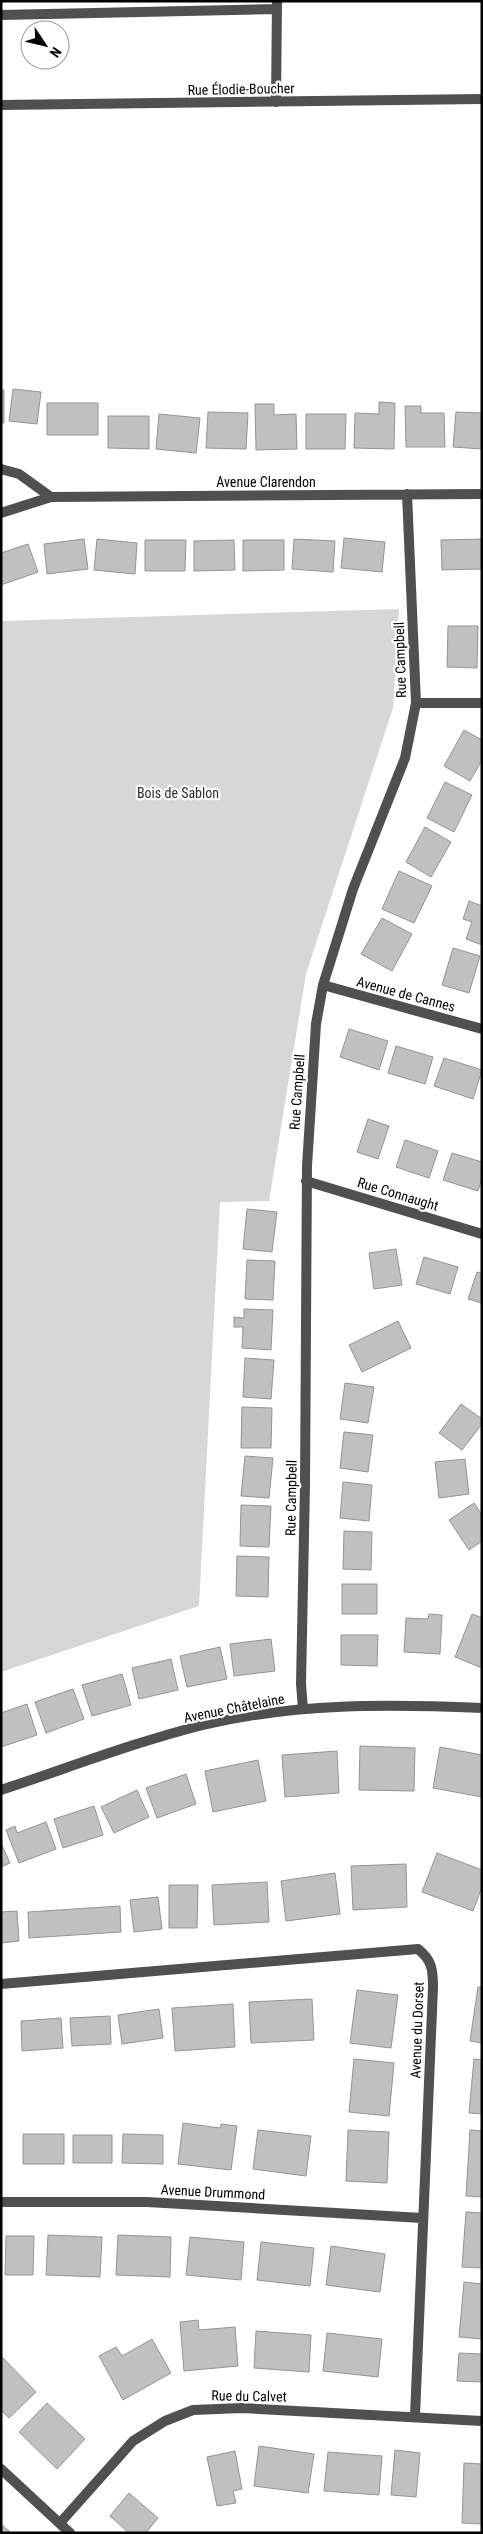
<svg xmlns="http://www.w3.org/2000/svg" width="483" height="2534" font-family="'Roboto Condensed',sans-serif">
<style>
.green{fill:#d7d7d7}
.building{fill:#c0c0c0;stroke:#949494}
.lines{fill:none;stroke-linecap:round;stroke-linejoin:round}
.lane{stroke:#505050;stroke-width:10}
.street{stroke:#505050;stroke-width:10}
.labels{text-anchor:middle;stroke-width:4.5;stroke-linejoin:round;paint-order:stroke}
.street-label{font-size:14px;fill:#000;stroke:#fff}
.park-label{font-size:14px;fill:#2e2e2e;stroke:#fff}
</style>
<rect width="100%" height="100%" fill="#fff"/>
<!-- green -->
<path class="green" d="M399 609 393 708 306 974 269 1201 220 1202 199 1606 1 1672V1554L3 1552 1 1550V621Z"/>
<!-- building -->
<path class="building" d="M13 389 41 392 37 424 9 421Z
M1 390H4V423H1Z
M379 402 395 403 394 449 354 448 355 413 379 414Z
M47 403H98V435H47Z
M255 404H274V415L296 414 297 449 256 450Z
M405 406H421V413H444L445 447H406Z
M208 412 248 413 246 449 206 448Z
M456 412 482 413V449L453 447Z
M159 414 200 418 196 453 156 449Z
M306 414H346L345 449H306Z
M108 416H149V449L108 448Z
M344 538 385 542 382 572 341 568Z
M84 539 88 569 47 574 44 544Z
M97 539 137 543 135 574 94 570Z
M294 539 335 541 333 572 292 569Z
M482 539V569L442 570 441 540Z
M145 540H186L185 571H145Z
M234 540 235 570 194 571V541Z
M243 540H284V570L243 571Z
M28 544 38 572 1 585V553Z
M448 626H478L477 668 447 667Z
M464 730 482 740V760L470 781 444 766Z
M445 782 472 795 454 832 427 818Z
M425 827 451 842 431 877 406 862Z
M399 871 432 886 414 923 382 909Z
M469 901 482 906V945L466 939 472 922 463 919Z
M382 918 412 934 392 971 361 954Z
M453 948 480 956 469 993 442 985Z
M349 1029 388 1041 379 1070 340 1057Z
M396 1046 433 1057 425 1084 388 1073Z
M444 1058 482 1070 473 1099 434 1086Z
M368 1119 389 1126 378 1159 357 1152Z
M405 1140 438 1151 429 1178 396 1167Z
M452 1153 482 1162V1178L478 1191 443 1180Z
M247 1209 277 1212 272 1252 243 1249Z
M396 1249 402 1285 374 1289 369 1253Z
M424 1257 458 1267 450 1294 416 1284Z
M247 1260 275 1261 273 1300 245 1299Z
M477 1272 482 1273V1303L468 1299Z
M244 1309 273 1310 271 1350 242 1348 243 1327H234V1317L244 1318Z
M398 1321 411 1348 362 1372 349 1345Z
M245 1358 274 1360 271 1399 243 1397Z
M345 1383 374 1387 368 1423 340 1419Z
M461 1404 482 1419V1424L462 1450 439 1433Z
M242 1407 272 1408 271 1448H241Z
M344 1432 373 1435 368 1472 340 1468Z
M245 1456 273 1458 269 1498 241 1496Z
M465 1459 469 1494 439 1498 435 1462Z
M343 1482 372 1485 369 1521 340 1518Z
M474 1503 482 1515V1541L469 1550 449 1520Z
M241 1505 271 1506 269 1547 240 1546Z
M344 1531 372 1532 371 1570 343 1569Z
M237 1556 269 1557 268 1597 236 1596Z
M342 1584H377V1614H342Z
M429 1614 442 1615 440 1654 404 1652 406 1618 428 1619Z
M472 1614 482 1618V1668L455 1657Z
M341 1635H378L377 1666 341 1665Z
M271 1639 275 1671 234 1676 230 1644Z
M220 1647 227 1679 187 1687 180 1656Z
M171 1659 178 1690 139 1699 132 1668Z
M122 1674 131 1705 92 1716 82 1685Z
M73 1689 84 1719 46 1733 35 1702Z
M27 1704 37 1735 1 1747V1713Z
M360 1746 415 1748 414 1791 359 1790Z
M440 1747 482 1755V1797L433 1788Z
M337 1751 339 1793 285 1797 282 1755Z
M258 1760 266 1801 213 1812 205 1771Z
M186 1774 196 1804 157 1818 146 1788Z
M137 1790 149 1817 114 1833 101 1807Z
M94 1806 103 1835 63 1848 54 1819Z
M46 1822 56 1849 19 1863 6 1830 15 1826 17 1833Z
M1 1843 10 1863 1 1867Z
M437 1853 482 1870V1887L473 1911 422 1892Z
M406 1864 407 1907 353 1910 351 1866Z
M335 1873 340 1914 286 1921 281 1881Z
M267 1882 269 1922 214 1925 212 1885Z
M169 1885H198L197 1928H169Z
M158 1897 162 1929 134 1932 130 1900Z
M120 1906 121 1932 29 1938 28 1912Z
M17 1911 19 1941 1 1943V1912Z
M478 1987H482V2043L470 2041Z
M357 1990 398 1995 391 2048 350 2043Z
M312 1999 314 2040 251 2043 249 2002Z
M233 2004 235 2047 175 2051 172 2008Z
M159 2009 163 2038 122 2044 118 2015Z
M110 2016 111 2044 72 2046 70 2018Z
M61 2018 63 2048 22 2051 21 2021Z
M354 2059 394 2063 389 2116 349 2112Z
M474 2059 482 2060V2114L469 2113Z
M183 2123 220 2128 221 2124 237 2126 231 2170 178 2164Z
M258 2130 311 2136 306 2176 253 2169Z
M348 2130 389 2132 387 2183 346 2181Z
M470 2130 482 2131V2197L466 2196Z
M23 2134H64V2164H23Z
M123 2134 163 2135V2164L122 2163Z
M73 2135H112V2163H73Z
M466 2212 482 2213V2268L462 2267Z
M48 2235 102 2237 100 2277 46 2275Z
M118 2235 171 2237 170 2277 116 2275Z
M6 2236H34L33 2275H5Z
M190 2237 244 2242 241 2280 186 2275Z
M261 2242 314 2248 310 2286 257 2280Z
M331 2246 385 2254 380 2292 326 2285Z
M464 2282 482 2284V2339L459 2337Z
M198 2320 199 2330 235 2327 238 2366 184 2371 180 2322Z
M256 2331 311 2335 309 2372 254 2368Z
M327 2333 382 2339 378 2377 323 2371Z
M152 2339 171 2373 123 2400 99 2356 116 2347 122 2356Z
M459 2353 482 2354V2382L457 2381Z
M1 2356 36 2392 9 2418 1 2410Z
M47 2403 85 2439 57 2469 19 2432Z
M259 2446 314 2454 308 2493 254 2486Z
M395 2450 420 2453 416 2497 391 2495Z
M235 2451 242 2489 233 2491 236 2503 217 2506 207 2457Z
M328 2452 382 2456 379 2495 324 2491Z
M464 2463 482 2464V2524L462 2523Z
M129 2493 158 2518 146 2533H129L110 2516Z
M1 2524 9 2531 8 2533H1Z"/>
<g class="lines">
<!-- lane -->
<path class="lane" d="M1 15 277 9
M276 102 277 1"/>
<!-- street -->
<path class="street" d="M1 105 482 99
M1 469 19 474 51 497
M1 513 51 497 482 494
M416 703H482
M323 985 482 1029
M306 1181 482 1234
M303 1709 301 1684 305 1485 307 1166 316 1024 323 985 353 889 405 758 416 703 407 494
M1 1790C68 1768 135 1742 203 1725 295 1703 388 1704 482 1708
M1 1984 418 1949C432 1960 433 1970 433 1987L415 2416
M1 2202H147L422 2218
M1 2469 70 2533
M60 2523 133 2441 165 2421 193 2410 242 2408 482 2421"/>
</g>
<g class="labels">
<!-- street labels -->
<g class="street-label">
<text transform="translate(241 89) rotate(-1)" y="5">Rue Élodie-Boucher</text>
<text x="266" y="487">Avenue Clarendon</text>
<text transform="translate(400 660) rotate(-92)" y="5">Rue Campbell</text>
<text transform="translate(406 994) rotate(15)" y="5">Avenue de Cannes</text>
<text transform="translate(297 1092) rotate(-86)" y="5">Rue Campbell</text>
<text transform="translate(398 1194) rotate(17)" y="5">Rue Connaught</text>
<text transform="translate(291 1498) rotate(-89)" y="5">Rue Campbell</text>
<text transform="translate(234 1708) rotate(-11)" y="5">Avenue Châtelaine</text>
<text transform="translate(417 2030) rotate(-88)" y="5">Avenue du Dorset</text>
<text transform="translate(213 2192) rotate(3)" y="5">Avenue Drummond</text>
<text transform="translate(249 2396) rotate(1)" y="5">Rue du Calvet</text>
</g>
<!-- park labels -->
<g class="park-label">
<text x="178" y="798">Bois de Sablon</text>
</g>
</g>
<!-- border -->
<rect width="483" height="2534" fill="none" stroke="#000000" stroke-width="5"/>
<!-- north arrow -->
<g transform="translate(45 45) rotate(125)"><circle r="24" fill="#ffffff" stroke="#999999"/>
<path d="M0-4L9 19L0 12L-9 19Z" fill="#000000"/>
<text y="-8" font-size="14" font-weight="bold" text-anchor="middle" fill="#000000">N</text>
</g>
</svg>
